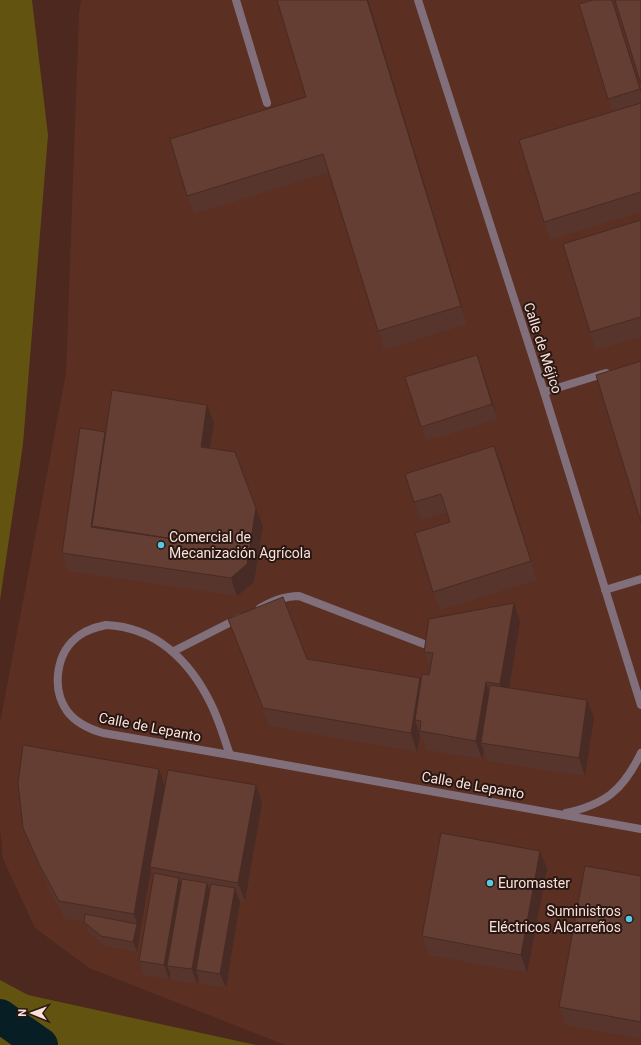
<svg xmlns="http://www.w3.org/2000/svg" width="641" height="1045" font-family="Roboto,sans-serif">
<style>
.built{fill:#5c2f23}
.green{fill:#625410}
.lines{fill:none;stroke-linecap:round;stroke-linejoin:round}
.river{stroke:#071e24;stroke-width:34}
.lane{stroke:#81707c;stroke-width:8}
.street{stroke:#81707c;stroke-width:8}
.wall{fill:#57352c}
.shaded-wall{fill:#472b24}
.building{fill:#653e33;stroke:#472b24}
.poi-dot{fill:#58c8e4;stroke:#281712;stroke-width:1.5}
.labels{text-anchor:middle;stroke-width:4;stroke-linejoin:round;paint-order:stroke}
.street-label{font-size:14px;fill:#fae1da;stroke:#281712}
.poi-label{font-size:14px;fill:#fae1da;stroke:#281712;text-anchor:start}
</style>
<rect width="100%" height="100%" fill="#4d281e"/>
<!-- built -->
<path class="built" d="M81 0H641V1045H285L89 968 35 928 3 859 0 830V723L66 373 79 14Z"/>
<!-- green -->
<path class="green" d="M0 0H32L48 135 23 444 0 600Z
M0 980 28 995 256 1045H0Z"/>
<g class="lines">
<!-- river -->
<path class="river" d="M0 1016 41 1045"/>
<!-- lane -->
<path class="lane" d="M236 0 267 103
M544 392 606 373
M605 590 641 579
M260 608C273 601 284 596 299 596L424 644
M174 651 239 618"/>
<!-- street -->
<path class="street" d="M418 0 544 392 641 705
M106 625C156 627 190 661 211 704 219 720 224 738 230 755L103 733C89 729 76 723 67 711 51 688 56 651 80 635 88 629 97 627 106 625Z
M230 755 641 829
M566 813C606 804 623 790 641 753"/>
</g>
<!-- wall -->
<path class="wall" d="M368 0 467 324 384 350 378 331 329 172 194 214 187 196 306 97Z
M615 9 641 91V212L550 240 544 222 613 111 608 99Z
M641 220V337L596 350 590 332Z
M482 369 498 419 426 441 421 427Z
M207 405 214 423 210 448 263 526 254 582 237 596 68 571 62 553 106 434Z
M494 446 501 464 537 580 440 610 433 592 450 522 447 512 421 520 414 502Z
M228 619 307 659 420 678 421 681 429 675 430 668 424 652 520 621 509 688 594 718 585 776 487 761 484 751 482 759 426 750 422 738H421L420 735 417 752 269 726Z
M159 769 165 786 262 803 245 901 240 900V902L226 988 201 984 198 976 197 984 172 980 170 973 169 979 144 975 139 961 154 877 151 869 137 952 104 946 88 932 84 922 65 919 47 885 30 846 23 828Z
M547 869 527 973 429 955 422 936Z
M641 876V1039L565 1025 559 1007Z"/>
<!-- shaded-wall -->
<path class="shaded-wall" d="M367 0H368L467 324 461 306Z
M612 0 641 91V93Z
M477 355 482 369 498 419 492 404Z
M207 405 214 423 207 465 201 447Z
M105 432 112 450 92 526 98 542 91 527Z
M494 446 501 464 537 580 531 561Z
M256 508 263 526 254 582 237 596 231 578Z
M514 603 520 621 507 702 500 684Z
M420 678 427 696 421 721 415 720 420 735 417 752 411 733Z
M486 682 492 700 481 743 484 751 482 759 476 741Z
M587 700 594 718 585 776 579 758Z
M159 769 165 787 150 867 151 869 140 933 134 914Z
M256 785 262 803 245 901 238 883Z
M540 851 547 869 527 973 521 955Z
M179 878 184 892 167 966 170 973 169 979 164 965Z
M207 883 212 897 196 970 198 976 197 984 192 969Z
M235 888 240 902 226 988 220 974Z
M137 924 140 933 137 952 133 942Z"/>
<!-- building -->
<path class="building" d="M277 0H367L461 306 378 331 323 154 187 196 170 139 306 97Z
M593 0H612L640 89 608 99 579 4Z
M615 0H641V84Z
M641 103V192L544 222 519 140Z
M641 220V317L590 332 563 244Z
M477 355 492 404 421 427 405 377Z
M641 361V522L596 375Z
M112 390 207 405 201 447 235 452 256 508 247 564 231 578 62 553 80 428 105 432 91 527 206 544 92 526Z
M494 446 531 561 433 592 415 533 450 522 441 494 414 502 405 474Z
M283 597 307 659 420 678 411 733 263 708 228 619Z
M514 603 500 684 486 682 476 741 420 731 421 721 415 720 422 674 429 675 433 653 424 652 429 619Z
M490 685 587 700 579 758 481 743Z
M23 745 159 769 134 914 59 901 40 866 23 828 18 783Z
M168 770 256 785 238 883 150 867Z
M441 833 540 851 521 955 422 936Z
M585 866 641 876V1022L559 1007Z
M154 873 179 878 164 965 139 961Z
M182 879 207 883 192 969 167 966Z
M211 884 235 888 220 974 196 970Z
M85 914 137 924 133 942 101 936 84 922Z"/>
<!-- markers -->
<g class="poi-dot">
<circle cx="161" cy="545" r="4"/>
<circle cx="490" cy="883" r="4"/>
<circle cx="629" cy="919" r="4"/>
</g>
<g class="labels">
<!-- street labels -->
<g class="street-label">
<text transform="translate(543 348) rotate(72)" y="5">Calle de Méjico</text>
<text transform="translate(150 727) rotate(11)" y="5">Calle de Lepanto</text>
<text transform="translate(473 785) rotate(10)" y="5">Calle de Lepanto</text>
</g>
<!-- poi labels -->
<g class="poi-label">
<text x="169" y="542">Comercial de<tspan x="169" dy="16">Mecanización Agrícola</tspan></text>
<text x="498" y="888">Euromaster</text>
<text x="621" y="916" text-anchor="end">Suministros<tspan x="621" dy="16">Eléctricos Alcarreños</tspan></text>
</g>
</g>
<!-- north arrow -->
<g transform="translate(32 1013) rotate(271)" stroke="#281712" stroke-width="3" paint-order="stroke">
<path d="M0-3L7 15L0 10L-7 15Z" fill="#fae1da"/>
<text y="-6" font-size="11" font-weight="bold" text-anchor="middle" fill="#fae1da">N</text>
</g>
</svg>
